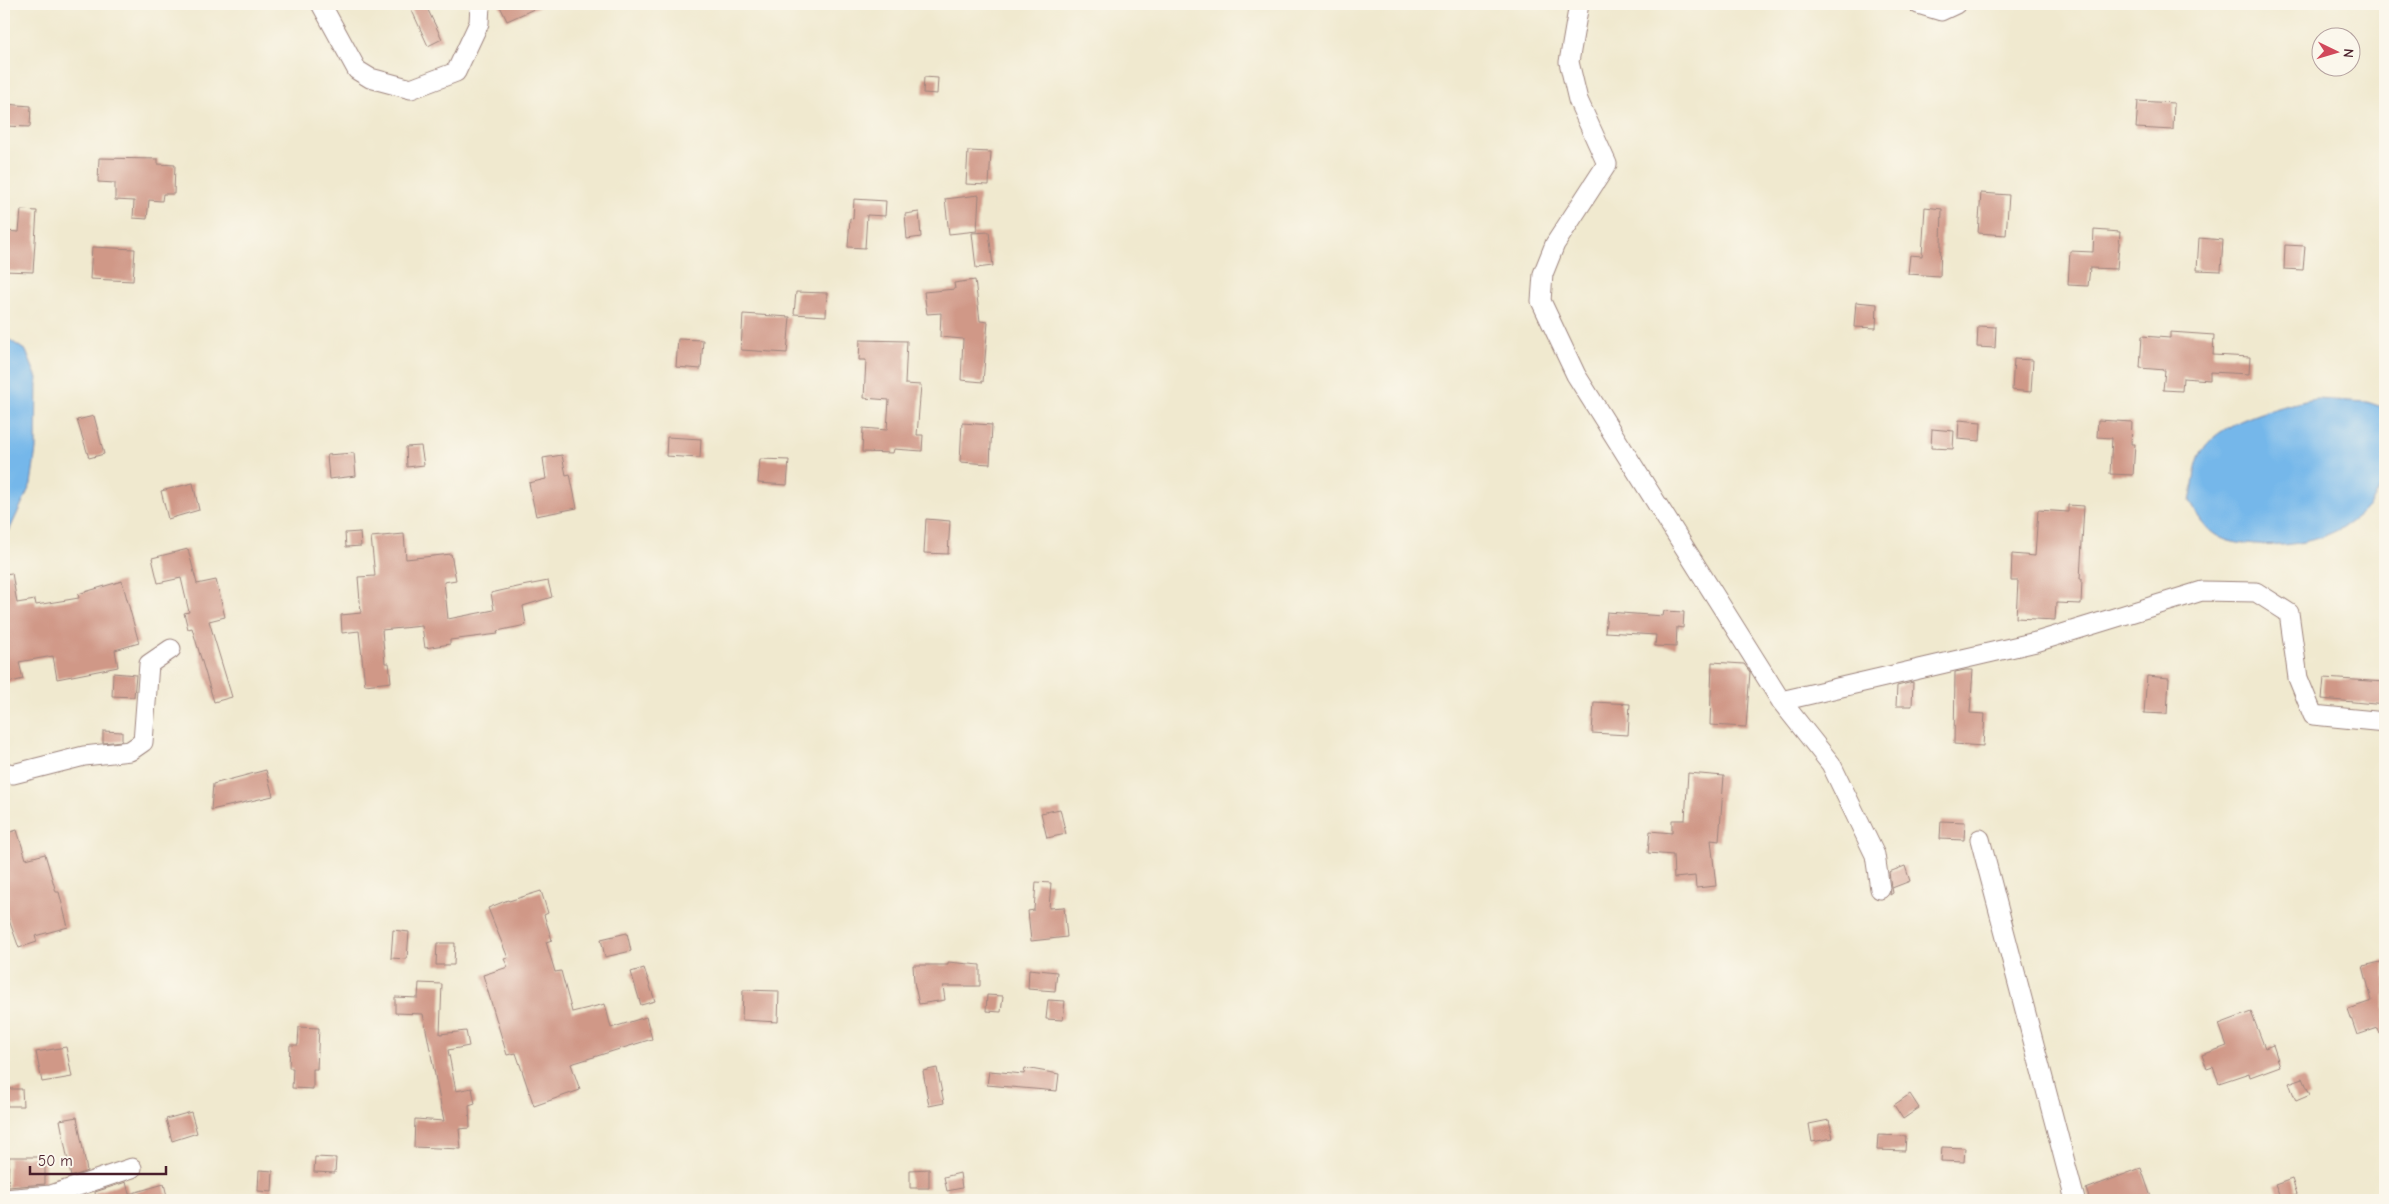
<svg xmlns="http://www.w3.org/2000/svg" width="2389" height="1204" font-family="'Comic Neue',sans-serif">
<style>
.water{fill:#75b7ea;stroke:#606b8a}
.building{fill:#d09887}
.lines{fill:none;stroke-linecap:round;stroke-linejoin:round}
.minor-casing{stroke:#9d847d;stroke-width:21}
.minor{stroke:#fff;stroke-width:19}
</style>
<rect width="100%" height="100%" fill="#fbf7ec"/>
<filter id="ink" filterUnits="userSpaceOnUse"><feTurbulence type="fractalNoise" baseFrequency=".02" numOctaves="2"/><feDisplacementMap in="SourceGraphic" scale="10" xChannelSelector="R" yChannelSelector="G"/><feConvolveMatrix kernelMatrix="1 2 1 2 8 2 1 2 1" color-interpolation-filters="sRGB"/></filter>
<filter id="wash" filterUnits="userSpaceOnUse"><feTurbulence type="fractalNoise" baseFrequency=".0096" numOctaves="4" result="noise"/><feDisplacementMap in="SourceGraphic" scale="20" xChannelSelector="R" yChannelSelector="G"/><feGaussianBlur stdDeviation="1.12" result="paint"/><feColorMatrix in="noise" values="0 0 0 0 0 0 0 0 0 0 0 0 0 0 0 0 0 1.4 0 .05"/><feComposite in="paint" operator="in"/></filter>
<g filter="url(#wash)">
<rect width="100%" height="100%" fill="#f0e9cf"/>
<!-- water -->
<path class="water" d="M4 336 26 351 37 378 36 449 31 484 4 542Z
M2315 399 2367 402 2385 408C2385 425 2389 466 2384 480 2365 531 2305 549 2256 545 2244 544 2230 543 2219 537 2205 530 2198 515 2190 502 2193 488 2194 470 2199 457 2213 421 2281 406 2315 399Z"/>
<g id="blocks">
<!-- building -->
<path class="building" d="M409 4H425L442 39 428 46Z
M499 4H545L507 21Z
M924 77 938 78 937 94 923 93Z
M2138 101 2174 103 2173 130 2136 128Z
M4 104 31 106 30 127 4 126Z
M968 151 991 152 989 185 966 184Z
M99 158 158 159V164L175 165 174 194H163L162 201 149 200 147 219 133 218 134 201 115 200V183L98 182Z
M1981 193 2009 195 2006 235 1978 233Z
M979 195 977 231 949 234 945 199Z
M854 199 886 201 885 216 867 215 865 248 848 247 850 218 853 219Z
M1925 207 1942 209 1940 276 1908 274 1910 255 1922 256Z
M21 210 37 211 33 272 4 271V231L19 232Z
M919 212 921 237 907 239 905 214Z
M2094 230 2120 232 2117 269 2090 268 2088 286 2068 285 2070 251 2093 252Z
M989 232 993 266 976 268 972 233Z
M2199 238 2223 240 2221 271 2197 270Z
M2285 245 2305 246 2303 270 2284 269Z
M92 247 135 249 133 281 90 279Z
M975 280 980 321 988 322 983 382 961 380 963 339 940 337 941 313 927 314 924 292 955 289 954 283Z
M796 292 827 293 826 316 794 314Z
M1856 302 1877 304 1876 328 1854 327Z
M743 314 790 317 787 353 741 350Z
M1978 326 1996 327 1995 348 1977 347Z
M2170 332 2214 335 2213 355 2250 357 2249 374 2210 372V380L2183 378 2182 391 2163 390 2165 370 2140 368 2142 336 2170 338Z
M678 339 703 340 701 369 676 367Z
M860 340 907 341 905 384 921 385 917 435H923L922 451 894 449 893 453 862 452 863 428 887 430 889 400 864 398 866 360H859Z
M2014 359 2033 360 2031 392 2012 390Z
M94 416 104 454 89 458 77 420Z
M1959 420 1981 422 1980 441 1958 439Z
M2098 420 2132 422 2131 444H2135L2133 475 2110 474 2112 438 2097 437Z
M962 423 992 425 990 464 960 462Z
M1932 429 1954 431 1953 449 1931 448Z
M667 437 701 439 700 458 666 456Z
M421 446 424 465 407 467 406 447Z
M354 453 356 476 329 479 327 455Z
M562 455 566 475 570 474 577 508 536 516 529 483 546 479 543 458Z
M760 459 789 460 787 485 758 483Z
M193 483 199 510 168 519 161 491Z
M2068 505 2084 506 2080 579H2082L2081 604 2056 603 2055 620 2016 618 2018 581H2011L2012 554 2035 556 2038 510 2068 512Z
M926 519 950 521 948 554 924 553Z
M360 532 361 546 346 547 345 533Z
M404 534 406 559 451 554 456 580 444 582 448 619 494 610 491 593 522 586 548 581 552 597 523 606 526 625 497 631 498 634 450 640V644L425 648 422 626 382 630 385 663H389L391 682 365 685 359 631 342 633 341 615 361 613 358 577 375 576 371 537Z
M188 549 197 584 216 580 225 617 209 621 232 697 214 702 192 628 188 629 184 613 189 612 181 578 158 583 152 558Z
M12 573 17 603 35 600 36 605 79 598 78 594 122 581 139 643 115 650 118 667 57 679 53 656 19 662 23 679 4 684V574Z
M1664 611 1684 612 1683 628 1677 627 1676 647 1655 646 1656 635 1605 632 1607 612 1663 616Z
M1712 662 1744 664 1750 672 1746 727 1710 725Z
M1966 670H1973L1970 713 1985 714 1983 746 1954 744 1955 672Z
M113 673 136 675 134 697 112 696Z
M2147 676 2169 678 2167 714 2144 713Z
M2324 678 2385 682V705L2322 699Z
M1913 682 1912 706H1896L1897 686Z
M1594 702 1630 704 1628 735 1592 733Z
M103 731 122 732V741L103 743Z
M266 770 273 796 211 810 213 784Z
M1688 773 1724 776 1719 841 1711 840 1716 886 1696 888 1695 876 1674 878 1673 855 1648 853 1650 831 1672 833V820H1685Z
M1060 809 1066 834 1047 838 1041 813Z
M1941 821 1965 822 1964 840 1940 839Z
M17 830 26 859 45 854 56 892H59L68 927 35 936 37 942 19 948 4 906V834Z
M1905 866 1910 881 1892 888 1893 893 1890 895 1891 887 1889 872Z
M1036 882 1051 883 1049 908 1064 907 1067 937 1031 941 1028 911 1034 910Z
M541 891 548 913 544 915 552 940 546 942 555 972 561 971 572 1012 605 1004 611 1028 646 1017 652 1039 571 1064 580 1090 534 1106 516 1053 507 1055 483 975 508 967 504 959 508 958 488 908 508 900 509 901Z
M393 930 409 932 407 959 391 958Z
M627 933 631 951 605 957 601 939Z
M437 943H455L454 965H436Z
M2385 961V1033H2380L2378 1028 2357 1035 2348 1009 2372 1001 2363 966Z
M948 962 980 965V986H943L945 1000 919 1004 914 982 913 965H948Z
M644 968 655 1001 641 1005 631 972Z
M1029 969 1057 972 1055 991 1028 989Z
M419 983 442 984 440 1034 466 1031 469 1046 448 1050 456 1091 472 1088 475 1104 469 1106 470 1128 459 1129 461 1149 414 1147 415 1119 444 1121 423 1014 395 1013V997L418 998Z
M743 990 779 991 778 1022 742 1020Z
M987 995 1003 996 1001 1012 986 1011Z
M1048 1000 1065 1001 1063 1020 1046 1019Z
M2251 1012 2265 1048 2273 1045 2280 1066 2250 1077 2249 1073 2219 1083 2213 1067 2207 1069 2202 1055 2227 1046 2219 1024Z
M299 1027 319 1028 317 1069H313V1089L292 1088 293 1068H289L290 1045H298Z
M66 1047 72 1077 42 1082 36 1052Z
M937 1068 944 1103 929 1106 923 1071Z
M1025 1068 1059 1074 1057 1091 987 1085 989 1071 1024 1074Z
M2303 1078 2310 1095 2296 1101 2289 1083Z
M7 1089H22L23 1106H7Z
M1910 1094 1919 1108 1903 1119 1894 1105Z
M191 1112 197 1133 172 1141 166 1119Z
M77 1117 87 1171 71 1177 60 1120Z
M1829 1120 1833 1138 1812 1142 1809 1124Z
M1878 1135 1906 1136 1905 1151 1877 1150Z
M1942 1147 1965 1148 1964 1162 1941 1161Z
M9 1157H45V1184L8 1187Z
M315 1157 336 1158 335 1173 314 1172Z
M2141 1168 2152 1200H2090L2086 1189Z
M929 1169V1188H910V1170Z
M259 1170 273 1171 272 1192 258 1191Z
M960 1173 962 1188 947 1191 944 1177Z
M2292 1179 2297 1194 2281 1200 2275 1185Z
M126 1182 129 1194 164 1184 168 1200H96L95 1192Z"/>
</g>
</g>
<g filter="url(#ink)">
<use href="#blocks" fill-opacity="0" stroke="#9d847d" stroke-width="1"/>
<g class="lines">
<!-- minor casing -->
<g class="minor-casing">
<path id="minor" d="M321 4 357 70 370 78 411 89 456 72 479 23 480 4
M1579 4 1569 62 1578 100 1607 164 1555 244 1543 274 1541 301 1576 375 1781 701 1831 764 1875 855 1880 889
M1918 4 1941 11 1956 4
M1781 701 2036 642 2202 591 2256 592 2289 613 2298 678 2313 715 2385 722
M4 772 13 774 84 756 130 751 143 742 149 664 171 649
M1980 839 2075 1200
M4 1199 51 1195 132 1168"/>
</g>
<!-- minor -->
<use href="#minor" class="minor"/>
</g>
</g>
<!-- margin -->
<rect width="2389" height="1204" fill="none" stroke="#fbf7ec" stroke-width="20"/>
<!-- north arrow -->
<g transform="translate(2336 52) rotate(95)"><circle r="24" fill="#fbf7ec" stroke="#b4a19f"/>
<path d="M0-4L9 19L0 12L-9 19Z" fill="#d1495b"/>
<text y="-8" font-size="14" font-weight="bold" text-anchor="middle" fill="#4a1f2b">N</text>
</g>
<!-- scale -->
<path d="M30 1166v8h136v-8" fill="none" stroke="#4a1f2b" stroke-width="2.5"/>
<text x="38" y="1166" font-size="15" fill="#4a1f2b" stroke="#fbf7ec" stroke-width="4" paint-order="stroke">50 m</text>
</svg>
